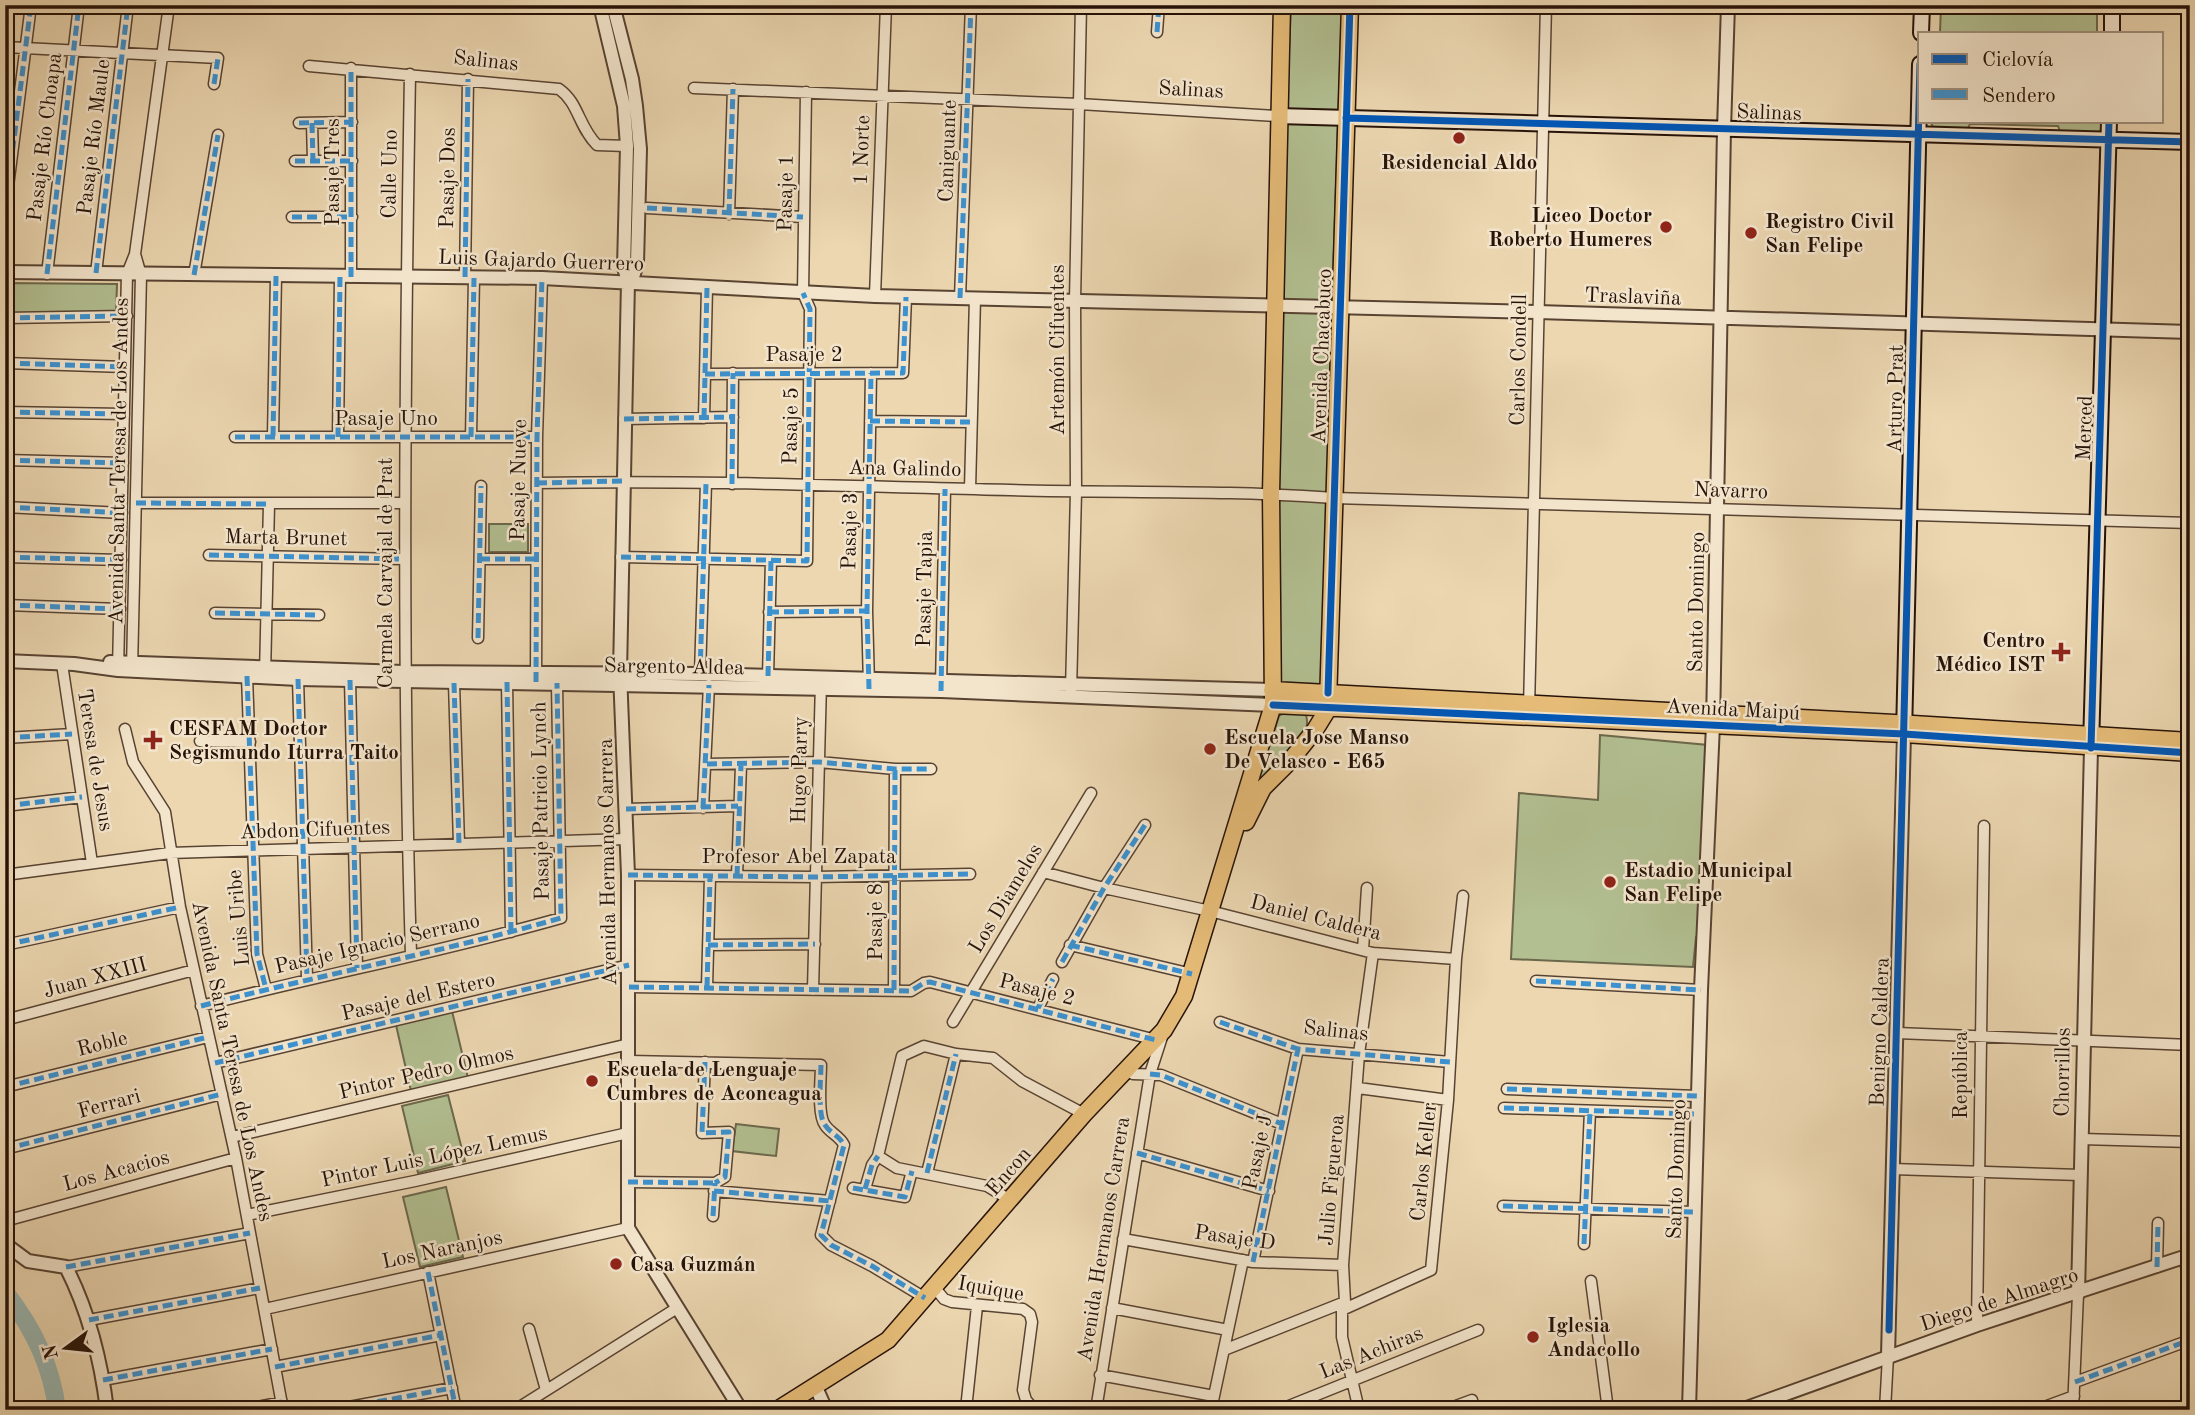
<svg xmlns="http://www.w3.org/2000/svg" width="2195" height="1415" font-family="'Old Standard TT',serif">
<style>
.green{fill:#b2bf91;stroke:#6c684c;stroke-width:2}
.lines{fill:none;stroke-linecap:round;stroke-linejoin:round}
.river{stroke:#9ab8b3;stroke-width:18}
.minor-casing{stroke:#584332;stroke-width:13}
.tertiary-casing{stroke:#584332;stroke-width:16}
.secondary-casing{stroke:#261208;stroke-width:18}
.primary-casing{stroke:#261208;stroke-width:19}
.minor{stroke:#f3e5cc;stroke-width:10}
.tertiary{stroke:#f3e5cc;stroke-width:12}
.secondary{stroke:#f3e5cc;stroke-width:14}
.primary{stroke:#e6bc78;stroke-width:16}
.quiet{stroke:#3b92d1;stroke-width:5;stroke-dasharray:10 5;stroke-linecap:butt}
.cycleway-casing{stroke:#f3e5cc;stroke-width:11}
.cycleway{stroke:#0057b8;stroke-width:7}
.poi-dot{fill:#8f2418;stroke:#f3e5cc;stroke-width:2.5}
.labels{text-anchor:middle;stroke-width:5;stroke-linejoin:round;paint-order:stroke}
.street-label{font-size:21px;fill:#261208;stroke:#f3e5cc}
.poi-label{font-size:21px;font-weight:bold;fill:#261208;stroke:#f3e5cc;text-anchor:start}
</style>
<rect width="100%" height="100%" fill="#ecd7b1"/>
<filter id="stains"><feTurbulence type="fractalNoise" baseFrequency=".00286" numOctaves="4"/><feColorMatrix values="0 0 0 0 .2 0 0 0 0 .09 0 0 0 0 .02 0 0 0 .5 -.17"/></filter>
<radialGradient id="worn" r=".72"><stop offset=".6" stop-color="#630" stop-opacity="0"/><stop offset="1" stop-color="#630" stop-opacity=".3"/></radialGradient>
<!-- green -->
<path class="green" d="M1291 5H1342L1332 306 1326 686 1276 684 1278 305Z
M1941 5H2097V33H1940Z
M1930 121H2101V130L2094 136 2061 134 2058 126 1970 124 1966 132 1934 129Z
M5 283 117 284 116 313 5 316Z
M489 524H528V552H489Z
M1286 712 1306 715C1314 743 1275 767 1257 783L1279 716Z
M1600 735 1708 745 1702 937H1696L1693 967 1511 959 1519 793 1598 800Z
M452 1011 468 1078 411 1091 396 1025Z
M448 1095 465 1161 418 1173 402 1106Z
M736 1124 779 1129 776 1156 732 1151Z
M446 1187 463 1257 420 1267 403 1197Z"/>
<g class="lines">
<!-- river -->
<path class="river" d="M5 1292C32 1326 52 1367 57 1410"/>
<!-- minor casing -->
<g class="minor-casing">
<path id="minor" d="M203 5H204
M1157 32 1159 5
M5 47 218 58 214 84
M309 66 559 89C579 103 578 126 597 145L627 146
M410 74C405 367 402 661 411 955
M694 88 1079 104 1278 116
M299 123 352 122
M312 123 313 161
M295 161H352
M647 208 803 217
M5 210 31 5
M729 214 733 89
M292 217H352
M96 273 128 5
M47 274 79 5
M194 275 218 135
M351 277V68
M465 277 468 79
M875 296 886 5
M960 298 971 5
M5 318 127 316
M5 363 125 367
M705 374 903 373 906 297
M5 412 124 414
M704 418 707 287
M624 419 733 417
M870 421 971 422
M273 436 276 276
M235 437H537
M338 437 340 276
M471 437 474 278
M5 460 123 463
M537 483C695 480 853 486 1010 490 1118 493 1227 490 1334 498L2190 523
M732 484 733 373
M970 489 975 298
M136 503H404
M5 507 122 513
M209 555 403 559
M5 557 121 560
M621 557 807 561 810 309 803 293 806 92
M480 559H536
M5 605 120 609
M769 612 867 611
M215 613 319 615
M478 638 481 486
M62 664 92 863
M132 669 141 275 135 254
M118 670 127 274 135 254 169 5
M700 674 706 483
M265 675 269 504
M247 676 257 954 266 989
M768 676 771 560
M298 679 307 978
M350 680 357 968
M536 680 537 437 542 278
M507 682 511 932
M454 683 459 844
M869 685 867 611 871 373
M941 687 945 489
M1071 691 1076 492 1075 301 1081 5
M1529 708 1546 5
M125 729 133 762 165 812 180 907 236 1158 283 1410
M5 738 72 734
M200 741 250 742
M707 764 819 762 895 769H931
M5 806 82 797
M703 808 709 685
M626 809 738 806
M1043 872 1104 888 1210 911 1373 953 1456 959
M5 875 170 853 627 839
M628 875 816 877 970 874
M737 876 741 765
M5 945 180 907
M708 945 815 944
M1070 945 1192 974
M1363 950 1367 888
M1062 962 1104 888 1145 825
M1536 981 1701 990
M629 987 911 991 924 983 930 982 1156 1040
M707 987 710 877
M813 990 821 682
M894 990 895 769
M201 1006C320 975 442 952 561 918L557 683
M1038 1008 1053 979
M5 1020 194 970
M953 1022 1091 793
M1220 1022 1298 1049 1450 1062
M1897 1033 2190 1045
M629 1061 821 1065C821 1078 817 1115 825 1125 830 1133 840 1136 844 1145L821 1235 831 1245 872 1266 925 1298
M705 1062 702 1133 729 1132 725 1177 715 1183
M215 1063 629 965
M1125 1070 1133 1074 1161 1075 1282 1124
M5 1087 208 1037
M1358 1088 1448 1100
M1507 1089 1697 1096
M1504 1108 1697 1114
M232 1137 629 1044
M2081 1139 2190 1142
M5 1149 222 1094
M1137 1153 1269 1191
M1892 1169 2080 1175
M927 1173 956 1054
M628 1182 715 1183
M853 1188 905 1197 912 1171
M865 1189 872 1165 878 1156
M714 1191 830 1201
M1010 1200 987 1186 897 1168 878 1156 902 1056 924 1046 956 1054 993 1058 1022 1081 1084 1114
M1503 1206 1694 1212
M247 1215 415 1181 628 1133
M713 1216 715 1187
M5 1221 236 1158
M1123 1239 1253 1262 1343 1265
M1584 1244 1590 1111
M2183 1258 2190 1276
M1253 1262 1298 1049
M66 1267 250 1233
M2157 1267 2158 1223
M428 1272 456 1410
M1591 1281 1608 1410
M935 1288 944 1299 952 1302 1023 1309 1030 1314 1032 1322 1023 1390 1026 1400 1035 1410
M1112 1308 1228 1330
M265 1309 628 1228
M1342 1310 1431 1270 1448 1100 1456 959 1463 896
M89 1320 260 1288
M1977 1325 1984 826
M529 1329 546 1390
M1224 1350 1345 1302
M275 1367 441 1335
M1100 1375 1214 1396
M103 1380 272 1349
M2075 1382 2190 1340
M966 1409 977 1306
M243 1410 282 1402
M333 1410 452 1388
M515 1410 677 1308
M1096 1410 1150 1074 1162 1037
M1211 1410 1243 1260
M1279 1410 1478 1330
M1359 1410 1342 1337V1310L1345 1302 1343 1265 1359 1054 1373 953
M1445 1410 1472 1400
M1885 1410 1888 1356
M2036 1410 2074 1396
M2073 1410 2078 1294"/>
</g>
<!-- tertiary casing -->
<g class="tertiary-casing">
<path id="tertiary" d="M600 5 624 106 627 146 624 268 628 281 620 673 628 875V1228L741 1410
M613 5 632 79 636 106 640 149 637 263 634 274 628 281
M5 272 542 278 875 296 1538 312 2190 332
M5 661 74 664 118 670 298 679 941 691 1273 705
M110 662 404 672 700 674 1272 690
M5 1244 28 1261 66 1267C89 1312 101 1360 107 1410
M2078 1294 2091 748
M1888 1356 1904 734
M815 1385 826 1410
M1689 1410 1701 990 1713 725 1724 129 1728 5
M1741 1410 1977 1325 2190 1255"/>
</g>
<!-- secondary casing -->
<g class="secondary-casing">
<path id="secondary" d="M1921 33 1922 5
M2112 33V5
M1278 116 2190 142
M1904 734 1920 64
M2091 746 2109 121"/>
</g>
<!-- primary casing -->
<g class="primary-casing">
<path id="primary" d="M1272 690 1913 724 2190 741
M1328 703 1350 5
M1273 705 1904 734 2190 753
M1246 822 1263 788 1290 761 1315 730 1328 709
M777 1410 888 1340 1084 1114 1164 1030 1184 996 1273 705 1271 493 1282 5"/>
</g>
<!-- minor -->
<use href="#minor" class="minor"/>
<!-- tertiary -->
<use href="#tertiary" class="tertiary"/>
<!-- secondary -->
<use href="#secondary" class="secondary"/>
<!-- primary -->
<use href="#primary" class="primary"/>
<!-- quiet -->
<path class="quiet" d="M203 5H204
M1157 32 1159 5
M214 84 218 58
M299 123 352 122
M312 123 313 161
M295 161H352
M647 208 803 217
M5 210 31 5
M729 214 733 89
M292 217H352
M96 273 128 5
M47 274 79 5
M194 275 218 135
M351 277V68
M465 277 468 79
M960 298 971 5
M5 318 127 316
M5 363 125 367
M705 374 903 373 906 297
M5 412 124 414
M704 418 707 287
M624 419 733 417
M870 421 971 422
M273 436 276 276
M235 437H537
M338 437 340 276
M471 437 474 278
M5 460 123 463
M537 483 623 481
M732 484 733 373
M136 503 269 504
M5 507 122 513
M209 555 403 559
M5 557 121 560
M621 557 807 561 810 309 803 293
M480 559H536
M5 605 120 609
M769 612 867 611
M215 613 319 615
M478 638 481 486
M700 674 706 483
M247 676 257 954 266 989
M768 676 771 560
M298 679 307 978
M350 680 357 968
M507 682 511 932
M536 682 537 437 542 278
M454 683 459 844
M869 689 867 611 871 373
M941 691 945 489
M5 738 72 734
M707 764 819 762 895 769H931
M5 806 82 797
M703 808 709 685
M626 809 738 806
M628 875 816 877 970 874
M737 876 741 765
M5 945 180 907
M708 945 815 944
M1070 945 1192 974
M1062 962 1104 888 1145 825
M1536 981 1701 990
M629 987 911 991 924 983 930 982 1156 1040
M707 987 710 877
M894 990 895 769
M201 1006C320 975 442 952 561 918L557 683
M1038 1008 1053 979
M1220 1022 1298 1049 1450 1062
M705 1062 702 1133 729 1132 725 1177 715 1183
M215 1063 629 965
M821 1065C821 1078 817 1115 825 1125 830 1133 840 1136 844 1145L821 1235 831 1245 872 1266 925 1298
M1150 1074 1161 1075 1282 1124
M5 1087 208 1037
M1507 1089 1697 1096
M1504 1108 1697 1114
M5 1149 222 1094
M1137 1153 1269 1191
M927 1173 956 1054
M628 1182 715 1183
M853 1188 905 1197 912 1171
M865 1189 872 1165 878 1156
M714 1191 830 1201
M1503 1206 1694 1212
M713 1216 715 1183
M1584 1244 1590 1111
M1253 1262 1298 1049
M66 1267 250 1233
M2157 1267 2158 1223
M428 1272 456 1410
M89 1320 260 1288
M275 1367 441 1335
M103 1380 272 1349
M2075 1382 2190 1340
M243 1410 282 1402
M333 1410 452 1388"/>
<!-- cycleway casing -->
<g class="cycleway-casing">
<path id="cycleway" d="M1346 118 2190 142
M1328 693 1350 5
M1273 705 1904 734 2190 753
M2091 748 2109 121
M1889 1330 1920 64"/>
</g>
<!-- cycleway -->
<use href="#cycleway" class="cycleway"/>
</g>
<!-- markers -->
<g class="poi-dot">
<circle cx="1459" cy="138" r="7"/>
<circle cx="1666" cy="227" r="7"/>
<circle cx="1751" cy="233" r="7"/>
<path d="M2057.5 641.5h7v7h7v7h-7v7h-7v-7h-7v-7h7z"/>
<path d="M149.5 729.5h7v7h7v7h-7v7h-7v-7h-7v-7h7z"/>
<circle cx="1210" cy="749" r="7"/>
<circle cx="1610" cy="882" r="7"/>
<circle cx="592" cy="1081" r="7"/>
<circle cx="616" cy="1264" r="7"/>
<circle cx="1533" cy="1337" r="7"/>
</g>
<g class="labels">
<!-- street labels -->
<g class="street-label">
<text transform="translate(486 60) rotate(6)" y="7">Salinas</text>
<text transform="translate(1191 89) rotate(3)" y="7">Salinas</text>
<text transform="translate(1769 112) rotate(2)" y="7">Salinas</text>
<text transform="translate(44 137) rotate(-83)" y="7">Pasaje Río Choapa</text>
<text transform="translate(93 137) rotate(-83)" y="7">Pasaje Río Maule</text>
<text transform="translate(861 150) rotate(-88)" y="7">1 Norte</text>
<text transform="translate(947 151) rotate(-88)" y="7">Caniguante</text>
<text transform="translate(332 172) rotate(-90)" y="7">Pasaje Tres</text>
<text transform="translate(389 174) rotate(-89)" y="7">Calle Uno</text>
<text transform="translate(447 178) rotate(-89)" y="7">Pasaje Dos</text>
<text transform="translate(785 193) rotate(-89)" y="7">Pasaje 1</text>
<text transform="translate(541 260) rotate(2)" y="7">Luis Gajardo Guerrero</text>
<text transform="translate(1633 296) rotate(2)" y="7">Traslaviña</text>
<text transform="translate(1057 350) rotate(-90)" y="7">Artemón Cifuentes</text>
<text x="804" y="361">Pasaje 2</text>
<text transform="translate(1321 356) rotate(-88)" y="7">Avenida Chacabuco</text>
<text transform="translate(1518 360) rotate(-89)" y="7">Carlos Condell</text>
<text transform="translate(1895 399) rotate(-89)" y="7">Arturo Prat</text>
<text x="386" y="425">Pasaje Uno</text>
<text transform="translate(790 426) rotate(-89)" y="7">Pasaje 5</text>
<text transform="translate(2084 428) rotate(-88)" y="7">Merced</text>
<text transform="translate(118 461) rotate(-89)" y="7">Avenida Santa Teresa de Los Andes</text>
<text transform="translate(905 468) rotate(1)" y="7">Ana Galindo</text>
<text transform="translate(518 480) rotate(-89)" y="7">Pasaje Nueve</text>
<text transform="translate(1731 490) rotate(2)" y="7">Navarro</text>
<text transform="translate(849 531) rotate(-89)" y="7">Pasaje 3</text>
<text transform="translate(286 537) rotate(1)" y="7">Marta Brunet</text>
<text transform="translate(385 573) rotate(-90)" y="7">Carmela Carvajal de Prat</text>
<text transform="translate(924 589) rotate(-89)" y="7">Pasaje Tapia</text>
<text transform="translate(1696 602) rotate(-89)" y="7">Santo Domingo</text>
<text transform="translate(674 666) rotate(1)" y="7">Sargento Aldea</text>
<text transform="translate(1733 709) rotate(3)" y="7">Avenida Maipú</text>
<text transform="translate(96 760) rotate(81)" y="7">Teresa de Jesus</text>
<text transform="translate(799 770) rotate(-89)" y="7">Hugo Parry</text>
<text transform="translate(540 801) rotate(-91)" y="7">Pasaje Patricio Lynch</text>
<text transform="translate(315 829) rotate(-2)" y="7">Abdon Cifuentes</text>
<text x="799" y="863">Profesor Abel Zapata</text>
<text transform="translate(607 862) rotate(-91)" y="7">Avenida Hermanos Carrera</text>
<text transform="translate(1005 898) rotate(-59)" y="7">Los Diamelos</text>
<text transform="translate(1316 917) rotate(14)" y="7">Daniel Caldera</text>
<text transform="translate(238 918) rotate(-95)" y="7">Luis Uribe</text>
<text transform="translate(875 922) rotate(-90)" y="7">Pasaje 8</text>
<text transform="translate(377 943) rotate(-13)" y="7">Pasaje Ignacio Serrano</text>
<text transform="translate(95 977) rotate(-15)" y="7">Juan XXIII</text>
<text transform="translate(1037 989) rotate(14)" y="7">Pasaje 2</text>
<text transform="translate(418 996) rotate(-13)" y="7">Pasaje del Estero</text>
<text transform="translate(1336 1030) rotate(6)" y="7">Salinas</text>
<text transform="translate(1879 1032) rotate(-88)" y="7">Benigno Caldera</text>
<text transform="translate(102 1043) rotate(-14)" y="7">Roble</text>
<text transform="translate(233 1061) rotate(78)" y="7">Avenida Santa Teresa de Los Andes</text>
<text transform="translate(426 1072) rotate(-13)" y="7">Pintor Pedro Olmos</text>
<text transform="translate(2062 1072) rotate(-89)" y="7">Chorrillos</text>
<text transform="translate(1960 1075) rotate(-90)" y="7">República</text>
<text transform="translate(109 1103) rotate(-15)" y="7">Ferrari</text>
<text transform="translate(1257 1152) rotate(-78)" y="7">Pasaje J</text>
<text transform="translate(434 1156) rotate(-12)" y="7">Pintor Luis López Lemus</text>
<text transform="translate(1423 1162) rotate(-84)" y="7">Carlos Keller</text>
<text transform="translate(1676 1169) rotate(-88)" y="7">Santo Domingo</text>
<text transform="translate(116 1170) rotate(-15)" y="7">Los Acacios</text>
<text transform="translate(1008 1171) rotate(-49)" y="7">Encon</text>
<text transform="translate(1331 1180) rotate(-85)" y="7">Julio Figueroa</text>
<text transform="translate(1235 1237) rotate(8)" y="7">Pasaje D</text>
<text transform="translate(1103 1239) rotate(-81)" y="7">Avenida Hermanos Carrera</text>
<text transform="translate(442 1249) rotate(-12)" y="7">Los Naranjos</text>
<text transform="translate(991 1288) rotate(10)" y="7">Iquique</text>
<text transform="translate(1999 1299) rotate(-18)" y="7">Diego de Almagro</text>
<text transform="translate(1371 1352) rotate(-22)" y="7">Las Achiras</text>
</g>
<!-- poi labels -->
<g class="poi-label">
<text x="1459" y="169" text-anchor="middle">Residencial Aldo</text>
<text x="1652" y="222" text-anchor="end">Liceo Doctor<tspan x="1652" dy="24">Roberto Humeres</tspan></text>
<text x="1765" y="228">Registro Civil<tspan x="1765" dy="24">San Felipe</tspan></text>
<text x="2045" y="647" text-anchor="end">Centro<tspan x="2045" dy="24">Médico IST</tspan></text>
<text x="169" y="735">CESFAM Doctor<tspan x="169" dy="24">Segismundo Iturra Taito</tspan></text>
<text x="1224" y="744">Escuela Jose Manso<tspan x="1224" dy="24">De Velasco - E65</tspan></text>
<text x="1624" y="877">Estadio Municipal<tspan x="1624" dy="24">San Felipe</tspan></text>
<text x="606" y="1076">Escuela de Lenguaje<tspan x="606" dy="24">Cumbres de Aconcagua</tspan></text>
<text x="630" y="1271">Casa Guzmán</text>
<text x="1547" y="1332">Iglesia<tspan x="1547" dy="24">Andacollo</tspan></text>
</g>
</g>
<!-- margin -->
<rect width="2195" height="1415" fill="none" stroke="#ecd7b1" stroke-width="28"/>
<rect x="7" y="7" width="2181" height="1401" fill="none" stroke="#261208" stroke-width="3.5"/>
<rect x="14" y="14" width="2167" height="1387" fill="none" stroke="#261208" stroke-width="2"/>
<!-- legend -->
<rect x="1918" y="32" width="245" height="91" fill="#f3e5cc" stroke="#a1917e" stroke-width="2"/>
<rect x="1932" y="54" width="35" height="10" fill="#0057b8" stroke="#a1917e" stroke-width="2"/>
<text x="1982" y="66" font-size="21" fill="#261208">Ciclovía</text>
<rect x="1932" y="89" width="35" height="10" fill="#3b92d1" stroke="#a1917e" stroke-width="2"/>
<text x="1982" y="102" font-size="21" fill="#261208">Sendero</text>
<!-- north arrow -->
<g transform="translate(66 1348) rotate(255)" stroke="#f3e5cc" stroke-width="5" paint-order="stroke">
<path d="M0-5L12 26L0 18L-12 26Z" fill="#261208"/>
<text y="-10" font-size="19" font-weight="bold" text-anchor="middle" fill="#261208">N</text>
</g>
<rect width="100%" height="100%" filter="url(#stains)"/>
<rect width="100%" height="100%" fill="url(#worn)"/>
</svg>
